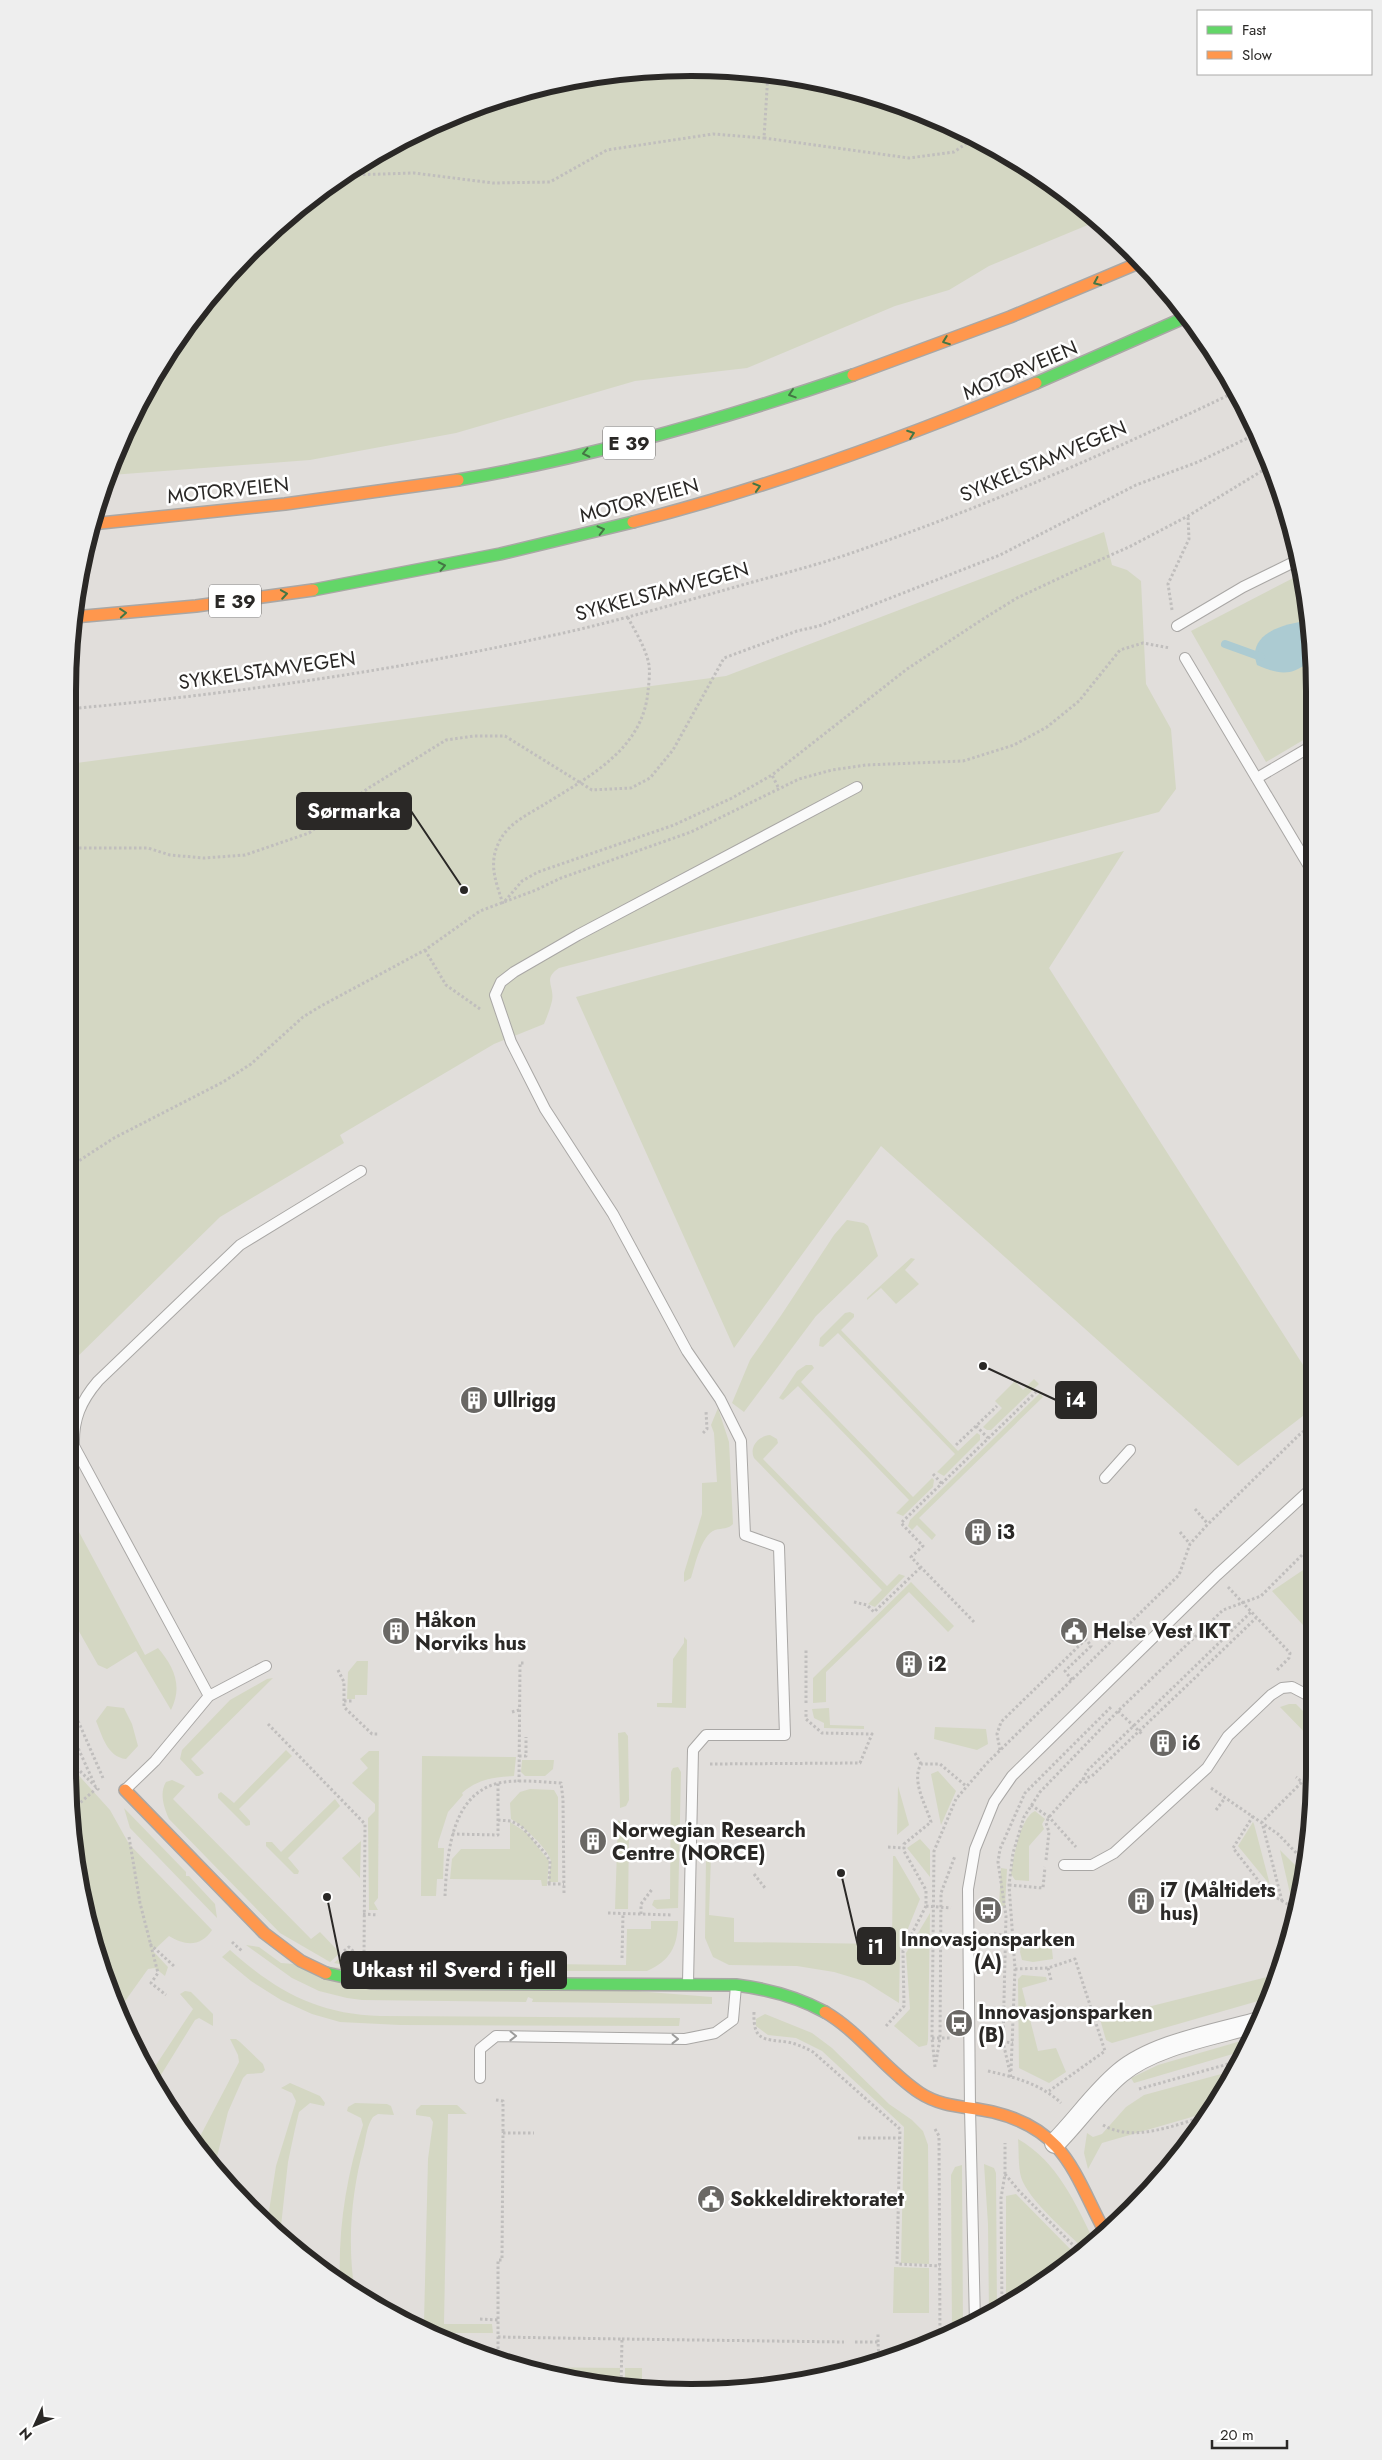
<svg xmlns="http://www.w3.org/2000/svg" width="1382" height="2460" font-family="Jost,sans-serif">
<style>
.green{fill:#d4d7c3}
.water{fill:#accbd2}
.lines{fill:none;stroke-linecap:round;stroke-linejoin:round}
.stream{stroke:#accbd2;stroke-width:8}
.lane-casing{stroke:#a9a7a5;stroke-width:12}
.street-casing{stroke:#a9a7a5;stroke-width:22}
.fast-casing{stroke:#a9a7a5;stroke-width:14}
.slow-casing{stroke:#a9a7a5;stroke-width:14}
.path{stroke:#c0bebd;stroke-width:3;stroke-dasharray:2.5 2.5;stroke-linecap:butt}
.lane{stroke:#fafafa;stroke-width:10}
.street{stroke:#fafafa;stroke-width:20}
.fast{stroke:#63d668;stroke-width:11}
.slow{stroke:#ff974d;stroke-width:11}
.oneway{stroke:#447644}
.oneway2{stroke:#9c9c9b}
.labels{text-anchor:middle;stroke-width:5;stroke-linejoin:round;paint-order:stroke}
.shield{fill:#fff;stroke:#6a6867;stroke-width:1}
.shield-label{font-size:19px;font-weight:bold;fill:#2a2826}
.street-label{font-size:20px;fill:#2a2826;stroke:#fff}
.poi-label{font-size:20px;font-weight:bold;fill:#2a2826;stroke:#fff;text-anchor:start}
.rim{fill:none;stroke:#2a2826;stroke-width:6}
.leader{fill:none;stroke:#2a2826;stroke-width:2}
.callout-dot{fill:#2a2826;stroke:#fff;stroke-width:2}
.callout{fill:#2a2826;stroke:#2a2826;stroke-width:2}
.callout-label{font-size:21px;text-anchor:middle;font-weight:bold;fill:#fff}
</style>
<rect width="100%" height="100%" fill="#e1dedb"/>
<!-- green -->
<path class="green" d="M651 69 773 73 892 101 1003 151 1095 222 989 266 949 290 895 306 747 368 635 381 456 433 310 460 111 475 151 379 222 280 312 196 415 132 530 89Z
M1104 532 1112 565 1127 570 1141 581 1146 684 1171 729 1176 789 1159 812 559 968C542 979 555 986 552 1001 550 1009 547 1017 544 1024L494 1044 340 1135 344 1143 220 1217 71 1363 69 764 726 676Z
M1301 574 1309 610 1310 736 1266 762 1191 631Z
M1124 851 1049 968 1312 1379V1409L1238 1466 881 1146 734 1348 576 997Z
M847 1220 864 1223 868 1226 878 1256 816 1316 744 1412 732 1403 750 1360 782 1314 834 1235Z
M911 1258 915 1259 905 1270 919 1284 896 1304 881 1288 867 1300V1298Z
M850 1312 854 1314V1317L841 1330 958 1451 977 1433 980 1435V1440L944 1476 937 1472 955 1454 838 1333 823 1347 819 1346 820 1338 845 1313Z
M806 1365H812L814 1368 801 1382 913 1497 932 1478 934 1480 933 1487 903 1516 896 1513 909 1500 798 1386 783 1400 779 1398 797 1371Z
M1034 1379 1039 1384 991 1430H987L983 1427 1002 1408 995 1401 1015 1381 1023 1390Z
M1040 1393 1043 1397 919 1518 936 1535 932 1540 917 1525 912 1530 908 1526 910 1520Z
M718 1408 729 1442 733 1524C729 1529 722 1528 715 1530 701 1535 695 1566 691 1578L684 1582V1573L702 1514V1483L717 1482 714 1433 711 1425Z
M770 1435 777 1439 778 1443 763 1459 887 1586 899 1574 905 1576 875 1607 868 1604 882 1590 754 1458C749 1447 758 1436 770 1435Z
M72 1519 145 1655 158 1648C174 1667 183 1686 171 1710L136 1651 107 1669 98 1665 72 1619 76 1584 72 1577Z
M1312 1564 1313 1636 1272 1591Z
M911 1582 954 1626 948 1632 909 1592 826 1672V1702L813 1703V1678Z
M684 1637 687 1640 686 1708 657 1707V1703H672L673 1659 684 1643Z
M357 1661H368L367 1695H355V1699H347L348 1672Z
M273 1678 191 1759 204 1773 199 1776H196L180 1759 182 1750 230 1700 267 1679Z
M1289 1704H1296L1313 1721V1741L1280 1707Z
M107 1706 124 1708 132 1724 138 1746 126 1759C107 1757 102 1735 96 1721Z
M829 1708 830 1725 864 1726V1729L824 1728V1723L814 1718 812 1709Z
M935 1727 986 1729 988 1744 977 1750 934 1739Z
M625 1732 628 1736 629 1800 626 1806 620 1808 618 1733Z
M286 1750 292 1756 239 1809 250 1821V1825L246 1826 218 1798V1794L221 1792 234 1803Z
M369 1751H379L378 1898 374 1903 378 1910H369L368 1818 375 1811V1804L352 1783 368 1768 360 1759Z
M422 1756 516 1757 514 1776C494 1777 478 1779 462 1793L463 1795 448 1812 438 1843V1848H444L443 1879H437L436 1896H421Z
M522 1760H554L553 1769 545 1776H525L521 1772Z
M678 1767 681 1772 678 1908 657 1909 652 1905 654 1900 670 1899 671 1772 673 1768Z
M73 1769 110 1810 129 1844 212 1930C201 1947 185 1946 169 1936L153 1951 168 1967 165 1976 155 1968 148 1969 118 2011 101 1969 73 1851Z
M938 1771 956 1791 941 1825 931 1774Z
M172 1780 185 1786 173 1799 311 1939 320 1932 340 1953 330 1962 280 1933 169 1819C164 1808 159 1793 166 1782Z
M898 1786 909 1825 897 1835Z
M530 1789 554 1790 558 1797V1882H549C548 1875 551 1869 551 1862 551 1851 521 1824 511 1819L510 1803 520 1792Z
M335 1799 340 1806 288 1858 299 1871 298 1874H294L266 1846V1842H272L281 1852Z
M124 1808 186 1872V1876H189L215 1904 217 1918 130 1828Z
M1035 1811 1045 1819 1042 1824 1044 1829 1029 1846V1881L1015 1880 1011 1874C1013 1859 1020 1818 1035 1811Z
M618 1820 627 1826 629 1831 628 1909H615Z
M510 1822 527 1833 549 1861 547 1886H542L541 1880 450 1879 452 1859 461 1849H510Z
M1253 1822 1254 1824 1270 1885 1238 1846Z
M920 1839 930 1850V1877L907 1848Z
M361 1841 360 1878 342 1858Z
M1280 1850 1303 1873 1298 1900 1292 1902Z
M711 1856 709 1915 734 1918V1942L884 1944 892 1943 893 1856H895L920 1899 900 1948 899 2003 864 1981 834 1972 797 1966 729 1965 713 1957 705 1938 706 1857Z
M1001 1868 1007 1869 1005 1906H999Z
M930 1913 928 2040 927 2045 919 2047 894 2026 910 2009 906 1953Z
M651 1921H678C678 1946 670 1961 647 1971H455V1963L626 1965 627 1929H651Z
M1022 1939 1051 1940 1053 1959 1033 1962 1022 1960 1020 1952Z
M246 1945 259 1947 281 1963 712 1997V2004L532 2002 533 1999 528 1997 526 2002 362 2000 347 1998 319 1991 292 1978Z
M230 1950C276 1991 317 2014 380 2016L680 2018 679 2026 400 2025 340 2022 312 2014 281 2000 251 1981 222 1957Z
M348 1950 363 1961 450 1962V1971L371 1970 334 1963Z
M1022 1975 1046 1977 1047 1981 1022 1988 1038 2051 1056 2048 1066 2072 1049 2083 1019 2068 1018 1979Z
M1275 1975 1265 1999 1112 2043 1106 2040 1100 2019Z
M185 1991 191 1992 213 2014V2026L199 2018 195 2020 156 2083 150 2074 193 2009 180 1994Z
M765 2014 812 2033 832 2048 889 2104 912 2120 923 2131 928 2145 929 2264 901 2263 904 2127 822 2051 796 2038 768 2035 756 2026V2019Z
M230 2039H236L240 2042 263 2064 265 2070 262 2073 247 2074 243 2078 228 2112 214 2169 195 2146 239 2062 238 2055Z
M1248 2039 1243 2051 1134 2083 1131 2078 1158 2065Z
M1236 2070 1231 2081 1209 2112 1102 2143 1088 2169 1084 2153 1087 2133 1093 2137 1102 2134 1126 2107 1144 2095Z
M290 2083 320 2096 325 2103 324 2106 310 2103 299 2112 295 2129 288 2162 280 2235 267 2224 276 2166 296 2101 292 2093 281 2088Z
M355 2103 387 2104 391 2106 394 2115 378 2114 373 2117C367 2125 366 2137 364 2146 351 2194 347 2244 355 2293L340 2284C338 2229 346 2177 363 2125L361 2118 347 2111 348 2107Z
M421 2105H457L467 2114H448L444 2324H492L493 2333H429L409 2325H421L424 2322 428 2159 433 2122 430 2117 416 2115V2110Z
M1018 2139C1058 2162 1075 2203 1095 2243L1085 2250C1068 2233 1028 2200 1021 2177 1018 2165 1019 2151 1018 2139Z
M984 2164 994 2168 996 2173 997 2312 989 2316 988 2224Z
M962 2165 963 2328 952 2334 951 2175 955 2167Z
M1016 2194 1077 2256 1006 2306V2196Z
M894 2267 929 2268V2313H893Z
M517 2367 620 2368V2386L610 2387 529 2371Z
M625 2368H642V2388H625Z"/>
<!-- water -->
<path class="water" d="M1306 621 1309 623V662C1290 677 1278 674 1257 665 1246 634 1283 624 1306 621Z"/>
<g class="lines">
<!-- stream -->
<path class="stream" d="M1225 644 1261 657"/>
<!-- lane casing -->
<g class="lane-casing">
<path id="lane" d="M1177 626 1243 587 1298 560
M1185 658 1310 868
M1257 778 1310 747
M1105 1478 1130 1450
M209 1696 266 1666
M126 1789 155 1761 209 1696 74 1446C73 1419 81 1401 98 1381L240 1245 361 1171
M1064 1865H1092L1114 1853 1207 1768 1228 1736 1271 1695 1282 1688 1292 1687 1313 1698
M688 1983 693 1750 706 1735H785L779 1547 745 1535 741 1441 720 1399 687 1351 613 1214 545 1109 511 1042 495 995 501 982 514 972 578 935 857 787
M480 2078V2049L496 2036 685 2039 715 2033 733 2020 736 1986
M975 2323 970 2108 968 1889 975 1849 994 1802 1012 1776 1217 1575 1312 1488"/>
</g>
<!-- street casing -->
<g class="street-casing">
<path id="street" d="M1055 2143C1077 2121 1095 2094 1120 2073 1153 2045 1213 2035 1255 2023"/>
</g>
<!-- fast casing -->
<g class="fast-casing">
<path id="fast" d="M1036 383 1186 317
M458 480C593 457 724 419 853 375
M313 590 500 554 633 522
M326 1973 371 1983 736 1985C768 1989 796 1996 825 2012"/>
</g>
<!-- slow casing -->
<g class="slow-casing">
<path id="slow" d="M853 375 1010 317 1141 262
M633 522C771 487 904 438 1036 383
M91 524 285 504 458 480
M74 617 196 606 313 590
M125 1790 264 1933 301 1961 326 1973
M825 2012C861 2033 885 2070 920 2093 943 2108 967 2106 993 2112 1067 2130 1074 2175 1106 2234"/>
</g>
<!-- path -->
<path class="path" d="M768 73 764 138 909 158 954 152 974 138
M313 195 350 175 414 173 493 183 550 182 607 150 713 134 764 138
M1172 610 1168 584 1189 539 1188 516
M69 709C229 694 389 672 545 637 607 624 668 606 728 589 773 576 819 565 863 549 989 505 1112 451 1233 393
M778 787 772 775 907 669 983 619 1017 598 1066 575 1129 547 1188 516 1270 466
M69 848H148L170 855 204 858 245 855 309 833 367 789 446 740 474 736H505L592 790 631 788 650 778 673 750 724 658 797 631 819 626 1000 555 1136 485 1198 462 1254 435
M505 901 522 881 538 872 674 825 732 798 772 775
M503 904C496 882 488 864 499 842 508 823 529 814 545 804 590 776 643 749 648 691 649 683 650 673 649 665 646 648 635 631 627 616
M425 950 446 985 480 1009
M71 1166 114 1138 223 1082 251 1064 303 1017 321 1006 425 950 480 911 536 890 561 878 691 832 799 779 832 770 866 765 963 761 1014 745 1047 727 1079 701 1120 650 1143 643 1170 648
M976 1426 988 1438
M703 1433 707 1429 706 1411
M956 1445 997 1406
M1305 1471 1312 1465
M933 1474 942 1484
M1195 1509 1208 1524
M1180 1532 1190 1544
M1228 1587 1290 1653 1289 1658 1277 1670
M854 1602 867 1605 874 1612 921 1567
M974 1622 911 1557 923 1546 901 1523 1036 1392
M338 1670 344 1682V1707L372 1734H379
M1201 1671 1256 1618
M1072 1680 1065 1671 1091 1646 1086 1639
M344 1701H354
M806 1703V1648
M72 1707 103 1778
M1118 1711 1142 1734
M512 1712 519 1710
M268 1724 365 1824 364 1956
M72 1735 95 1785
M1000 1750 997 1734 1001 1722 1086 1639 1080 1638
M915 1753 921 1764
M519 1756H526V1737
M73 1764 99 1790
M710 1764 860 1763 872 1734 822 1733 806 1719V1710
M519 1782 520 1663H525
M1087 1783 1083 1779 1087 1771 1251 1612
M1211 1788 1278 1834 1305 1862
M1031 1805 1049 1817 1076 1847
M73 1809 97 1788
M1216 1810 1225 1798
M1253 1816 1233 1848 1268 1893 1291 1906 1297 1905
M498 1820 511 1821 521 1826 545 1853 550 1861 549 1886
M452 1834 498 1835V1783
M129 1837 140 1903 158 1973 151 1983 166 1995
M888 1847 904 1848
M1046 1860 1049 1832 1046 1823 1049 1817 1083 1779 1092 1776 1199 1674
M754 1874 765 1888
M548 1884H564
M1009 1885 1043 1888 1045 1867
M445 1896C447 1857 450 1794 499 1783 519 1779 541 1782 561 1783L563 1799 564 1894
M1282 1901 1262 1822 1302 1782 1296 1777
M926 1906 951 1908
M608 1913 672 1915
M363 1914 378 1915
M641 1914V1904L653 1888
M994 1934 1014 1936
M232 1942 242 1951
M150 1944 175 1967
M344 1951 349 1947 356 1954
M622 1958 623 1914
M1048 1968 1051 1980
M1015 1969 1048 1968 1075 1959 1105 2051 1049 2091
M754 2012C753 2041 763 2039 787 2042 797 2044 804 2047 813 2052L900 2129 897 2264 940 2266
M886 2026 904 2006 903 1951 926 1906V1890L904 1851V1844L931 1822C926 1805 911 1781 921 1764H940L966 1786
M932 2038H951
M992 2040 1013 2043
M936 2062 940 2038 941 1893 955 1856
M935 2067 932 2038 934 1851 956 1799 987 1763 1179 1575 1190 1544 1208 1524 1299 1435 1312 1425
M988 2071C1014 2077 1041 2084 1061 2103
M1011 2071 1015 1969 1009 1885 1013 1853 1024 1817 1040 1792 1118 1711 1223 1610 1261 1596 1312 1545
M1011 2077 1003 2042 1006 1916 998 1862 1000 1849 1025 1793 1112 1706
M1139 2089 1239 2061
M496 2100 503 2101V2133
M1103 2125C1134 2143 1174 2125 1206 2116
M935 2129 939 2136 940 2340
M858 2138H900
M1005 2174 1020 2192 1081 2253
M1002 2309 1001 2198 1005 2174V2143
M480 2319 498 2320
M498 2337 622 2339 621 2388
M622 2339 844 2342
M855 2342H878L879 2361
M878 2342V2334
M498 2359V2260H502L503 2133H534"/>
<!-- lane -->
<use href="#lane" class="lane"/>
<!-- street -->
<use href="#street" class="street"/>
<!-- fast -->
<use href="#fast" class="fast"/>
<!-- slow -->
<use href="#slow" class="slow"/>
</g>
<!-- one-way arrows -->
<defs><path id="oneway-chevron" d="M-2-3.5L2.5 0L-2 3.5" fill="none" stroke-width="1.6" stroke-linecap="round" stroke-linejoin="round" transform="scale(1.25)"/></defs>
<g class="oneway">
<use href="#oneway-chevron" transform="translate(1097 282) rotate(156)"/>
<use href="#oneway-chevron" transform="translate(946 341) rotate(159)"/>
<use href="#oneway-chevron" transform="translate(792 394) rotate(162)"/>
<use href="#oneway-chevron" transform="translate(911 434) rotate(-20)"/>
<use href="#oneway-chevron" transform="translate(586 453) rotate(168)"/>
<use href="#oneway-chevron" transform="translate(757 487) rotate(-17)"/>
<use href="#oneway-chevron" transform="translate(601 530) rotate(-14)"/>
<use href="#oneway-chevron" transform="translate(442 566) rotate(-12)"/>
<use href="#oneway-chevron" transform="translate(284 594) rotate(-9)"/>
<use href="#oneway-chevron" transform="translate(123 613) rotate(-5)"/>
</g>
<g class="oneway2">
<use href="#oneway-chevron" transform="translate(513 2036) rotate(1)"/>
<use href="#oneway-chevron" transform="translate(675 2039) rotate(1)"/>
</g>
<!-- icons -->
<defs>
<g id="building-disc" transform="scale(1.4375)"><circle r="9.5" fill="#6a6865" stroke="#fff"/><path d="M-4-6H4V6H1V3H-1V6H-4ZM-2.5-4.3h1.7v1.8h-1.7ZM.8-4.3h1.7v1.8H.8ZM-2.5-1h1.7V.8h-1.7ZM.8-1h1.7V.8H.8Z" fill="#fff"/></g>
<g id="civic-disc" transform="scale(1.4375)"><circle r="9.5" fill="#6a6865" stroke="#fff"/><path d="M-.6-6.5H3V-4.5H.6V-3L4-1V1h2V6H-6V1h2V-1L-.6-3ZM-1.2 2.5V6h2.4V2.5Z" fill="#fff"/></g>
<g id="bus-disc" transform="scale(1.4375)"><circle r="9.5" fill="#6a6865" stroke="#fff"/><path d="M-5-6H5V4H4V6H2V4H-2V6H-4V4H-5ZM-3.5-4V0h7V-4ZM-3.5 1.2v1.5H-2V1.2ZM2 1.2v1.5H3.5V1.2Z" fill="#fff"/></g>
</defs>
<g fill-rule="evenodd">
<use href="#building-disc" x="474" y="1400"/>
<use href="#building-disc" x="978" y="1532"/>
<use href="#building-disc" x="396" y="1631"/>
<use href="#civic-disc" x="1074" y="1631"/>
<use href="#building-disc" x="909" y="1664"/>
<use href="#building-disc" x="1163" y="1743"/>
<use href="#building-disc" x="593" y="1841"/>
<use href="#building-disc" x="1141" y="1901"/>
<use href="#bus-disc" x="988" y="1910"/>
<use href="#bus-disc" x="959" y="2023"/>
<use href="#civic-disc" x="711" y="2199"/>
</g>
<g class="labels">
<!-- shield labels -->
<g class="shield">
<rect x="603" y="426.5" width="52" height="33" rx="4"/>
<rect x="209" y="584.5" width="52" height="33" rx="4"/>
</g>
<g class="shield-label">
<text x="629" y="450">E 39</text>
<text x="235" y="608">E 39</text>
</g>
<!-- street labels -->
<g class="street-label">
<text transform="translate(1020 370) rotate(-23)" y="7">MOTORVEIEN</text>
<text transform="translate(1043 461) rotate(-23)" y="7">SYKKELSTAMVEGEN</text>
<text transform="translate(228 490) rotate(-6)" y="7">MOTORVEIEN</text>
<text transform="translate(639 500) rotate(-15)" y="7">MOTORVEIEN</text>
<text transform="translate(662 591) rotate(-15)" y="7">SYKKELSTAMVEGEN</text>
<text transform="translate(267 670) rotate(-8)" y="7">SYKKELSTAMVEGEN</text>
</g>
<!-- poi labels -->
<g class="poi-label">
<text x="493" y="1407">Ullrigg</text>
<text x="997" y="1539">i3</text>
<text x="415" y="1627">Håkon<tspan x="415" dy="23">Norviks hus</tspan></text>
<text x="1093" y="1638">Helse Vest IKT</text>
<text x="928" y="1671">i2</text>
<text x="1182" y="1750">i6</text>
<text x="612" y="1837">Norwegian Research<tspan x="612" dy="23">Centre (NORCE)</tspan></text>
<text x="1160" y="1897">i7 (Måltidets<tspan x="1160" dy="23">hus)</tspan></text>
<text x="988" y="1946" text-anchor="middle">Innovasjonsparken<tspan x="988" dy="23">(A)</tspan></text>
<text x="978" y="2019">Innovasjonsparken<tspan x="978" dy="23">(B)</tspan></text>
<text x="730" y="2206">Sokkeldirektoratet</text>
</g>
</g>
<!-- crop -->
<path d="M0 0H1382V2460H0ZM691 76H691A615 615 0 0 1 1306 691V1769A615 615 0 0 1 691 2384H691A615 615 0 0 1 76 1769V691A615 615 0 0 1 691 76Z" fill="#eee" fill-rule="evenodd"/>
<path class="rim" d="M691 76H691A615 615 0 0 1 1306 691V1769A615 615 0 0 1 691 2384H691A615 615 0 0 1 76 1769V691A615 615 0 0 1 691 76Z"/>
<!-- callouts -->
<path class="leader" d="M464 890L411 811M983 1366L1056 1400M841 1873L858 1946M327 1897L342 1970"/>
<g class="callout-dot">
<circle cx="464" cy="890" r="5"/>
<circle cx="983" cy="1366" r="5"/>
<circle cx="841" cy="1873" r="5"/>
<circle cx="327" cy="1897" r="5"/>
</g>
<g class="callout">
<rect x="297" y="793" width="114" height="36" rx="5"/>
<rect x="1056" y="1382" width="40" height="36" rx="5"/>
<rect x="858" y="1928" width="37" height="36" rx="5"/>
<rect x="342" y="1952" width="224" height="36" rx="5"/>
</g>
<g class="callout-label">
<text x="354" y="818">Sørmarka</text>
<text x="1076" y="1407">i4</text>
<text x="876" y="1954">i1</text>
<text x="454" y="1977">Utkast til Sverd i fjell</text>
</g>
<!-- legend -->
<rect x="1197" y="10" width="175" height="65" fill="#ffffff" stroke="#aaa9a8"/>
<rect x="1207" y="26" width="25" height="8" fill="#63d668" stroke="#aaa9a8"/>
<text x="1242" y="35" font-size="15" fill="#2a2826">Fast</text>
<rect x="1207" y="51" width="25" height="8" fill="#ff974d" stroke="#aaa9a8"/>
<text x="1242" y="60" font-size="15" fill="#2a2826">Slow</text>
<!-- north arrow -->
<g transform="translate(35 2425) rotate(226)" stroke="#ffffff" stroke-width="4" paint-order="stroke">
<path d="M0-4L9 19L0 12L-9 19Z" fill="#2a2826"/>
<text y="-8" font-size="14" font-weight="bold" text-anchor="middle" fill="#2a2826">N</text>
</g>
<!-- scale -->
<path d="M1212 2440v8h75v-8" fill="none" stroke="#2a2826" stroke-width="2.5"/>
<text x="1220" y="2440" font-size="15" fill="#2a2826" stroke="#ffffff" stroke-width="4" paint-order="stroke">20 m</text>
</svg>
